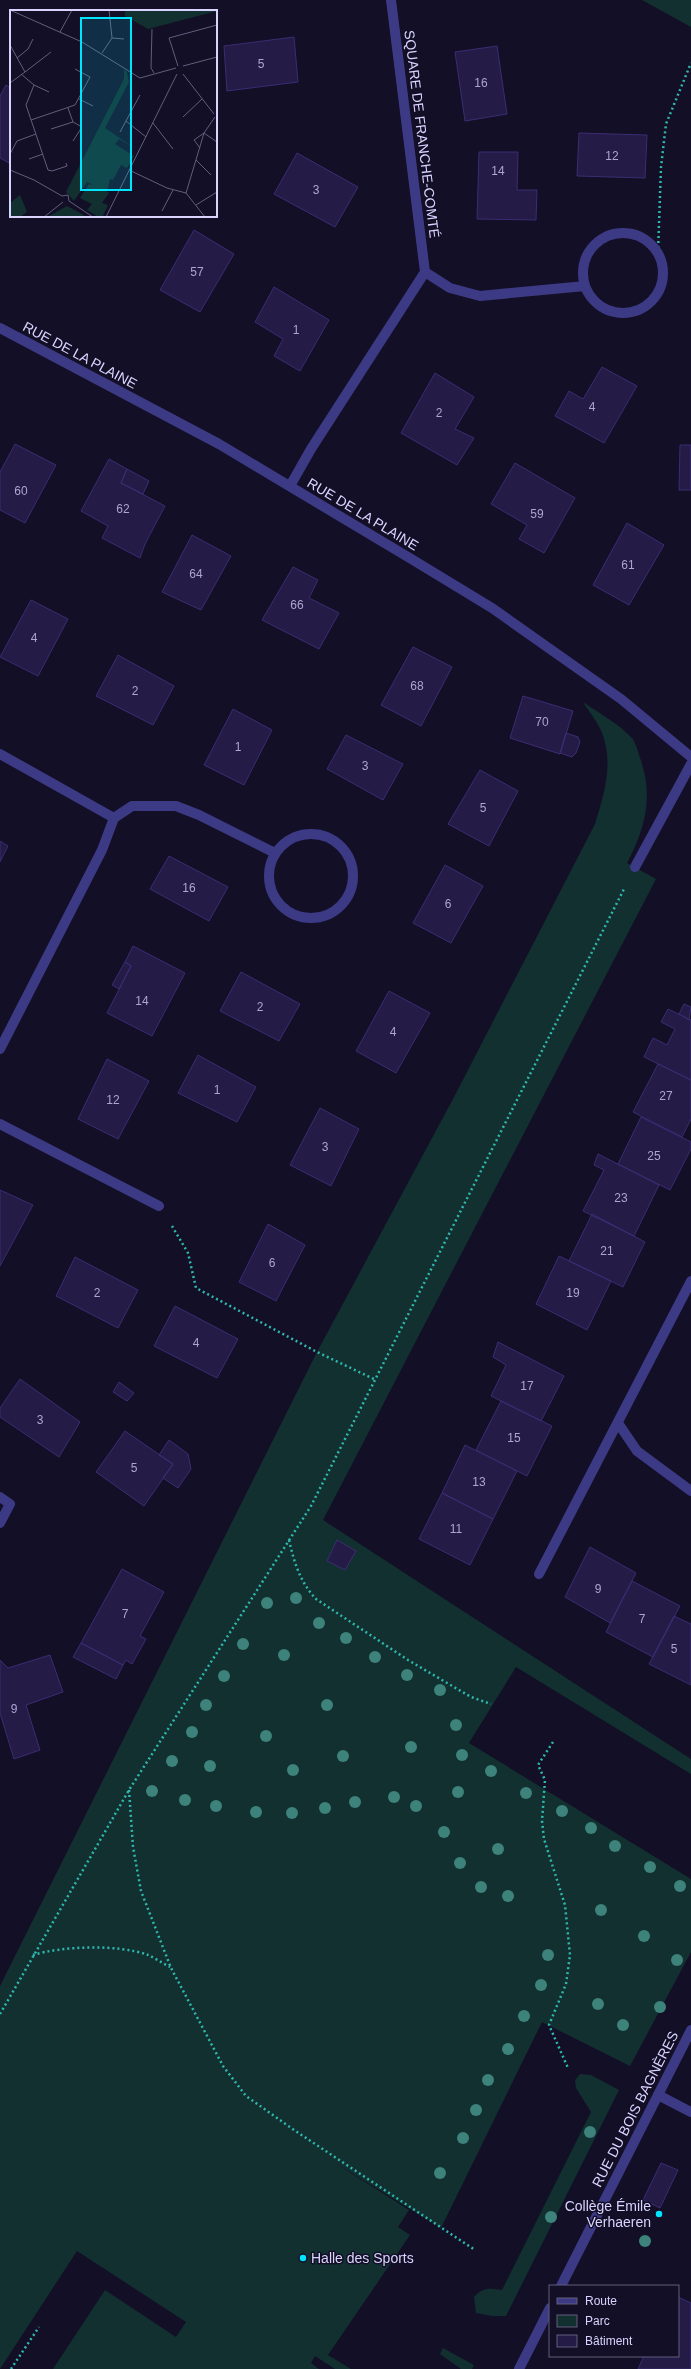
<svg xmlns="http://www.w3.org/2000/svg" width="691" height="2369" font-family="Helvetica,sans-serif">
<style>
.green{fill:#12302f}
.building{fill:#241b47;stroke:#3b2d73}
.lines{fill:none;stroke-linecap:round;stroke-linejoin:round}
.path{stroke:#2fb8b0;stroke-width:2.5;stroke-dasharray:2 3;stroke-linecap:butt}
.minor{stroke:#3d3a85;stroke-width:10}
.tertiary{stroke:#3d3a85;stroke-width:10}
.tree{fill:#3d827b}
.poi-dot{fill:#00e5ff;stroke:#130f26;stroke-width:1.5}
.labels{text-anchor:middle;stroke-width:3;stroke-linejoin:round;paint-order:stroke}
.number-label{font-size:12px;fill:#aca6d1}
.street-label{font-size:14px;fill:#d9d4ff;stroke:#130f26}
.poi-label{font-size:14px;fill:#d9d4ff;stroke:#130f26;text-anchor:end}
.inset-road{fill:none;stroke:#625e7d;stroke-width:1}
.view{fill:#00e5ff;fill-opacity:0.15;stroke:#00e5ff;stroke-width:2}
.inset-edge{fill:none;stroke:#d9d4ff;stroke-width:2}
</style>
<rect width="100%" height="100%" fill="#130f26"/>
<!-- green -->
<path class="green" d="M642 0H691V27Z
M583 702C599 713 619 724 632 738 636 743 638 752 640 758 654 796 645 829 627 863L656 879 323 1520 691 1759V1774L516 1667 469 1743 691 1879V1952L630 2066 542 2022 441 2228 329 2159 409 2210 398 2227 410 2235 328 2355 351 2369H335L315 2356 311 2363 319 2369H53L105 2290 176 2337 186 2322 77 2251 0 2369V1986L317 1352 453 1099 595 824C604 794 614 763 602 733 598 722 589 712 583 702Z
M580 2074 591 2075 619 2090 506 2316H492L476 2313 474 2297C483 2287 490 2288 502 2290L591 2112 576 2088 575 2080Z
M443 2348 474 2365 472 2369H461L440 2354Z"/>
<!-- building -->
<path class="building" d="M294 37 298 82 227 91 224 46Z
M497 46 507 114 465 121 455 52Z
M6 85 11 88V164L0 158V96Z
M579 133 647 135 645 178 577 176Z
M479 152H518L517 190H537L536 220 477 219Z
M297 153 358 187 335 227 274 194Z
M194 230 234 254 200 312 160 290Z
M274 287 329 320 300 371 274 356 283 339 255 322Z
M602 367 637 386 604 443 555 416 569 391 583 399Z
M435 373 474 397 455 429 474 438 457 465 401 433Z
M15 444 56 465 25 523 0 510V472Z
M680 445H691V490H679Z
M109 459 127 469 121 483 165 506 145 544 140 558 102 538 108 526 81 511Z
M515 463 575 498 544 553 519 539 527 525 491 504Z
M127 469 149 481 143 494 121 483Z
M627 523 664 545 629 605 593 585Z
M192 535 231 556 201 610 162 592Z
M293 567 318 580 309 598 339 613 319 649 262 620Z
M31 600 68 619 38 676 0 657Z
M413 647 452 667 421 726 381 705Z
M118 655 174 686 153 725 96 696Z
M523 696 573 711 560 754 510 738Z
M233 709 272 730 244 785 204 765Z
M566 733 578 737 580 742 576 753 572 757 560 753Z
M346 735 403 764 383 800 327 769Z
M480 770 518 791 489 846 448 824Z
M0 841 8 846 0 862Z
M169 856 228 887 209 921 150 889Z
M445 865 483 886 451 943 413 923Z
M133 946 185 973 152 1036 107 1013 131 966 125 962Z
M125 962 131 966 119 989 112 985Z
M241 972 300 1004 279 1041 220 1011Z
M389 991 430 1013 396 1073 356 1051Z
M684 1004 691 1007 689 1020 679 1014Z
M668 1009 691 1020V1080L644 1057 653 1038 667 1045 675 1029 661 1022Z
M198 1055 256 1087 237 1122 178 1093Z
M107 1059 149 1081 118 1139 78 1119Z
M658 1064 691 1080V1119L682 1137 633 1112Z
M320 1108 359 1129 331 1186 290 1165Z
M641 1117 691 1142V1149L670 1190 618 1164Z
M598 1154 659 1185 634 1236 583 1211 604 1170 594 1165Z
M0 1190 33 1205 0 1266Z
M592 1214 645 1242 623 1287 569 1261Z
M268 1224 305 1245 276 1301 239 1282Z
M559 1256 611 1281 587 1330 536 1304Z
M75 1257 138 1290 118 1328 56 1296Z
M175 1306 238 1339 217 1378 154 1346Z
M498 1342 564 1376 541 1421 491 1396 506 1365 493 1357Z
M20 1379 80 1422 59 1457 0 1417V1408Z
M119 1382 134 1393 127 1401 113 1392Z
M501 1401 552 1426 527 1476 476 1450Z
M125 1431 173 1464 144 1506 96 1472Z
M169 1440 188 1454 191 1469 178 1488 163 1478 173 1464 159 1455Z
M465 1445 517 1471 493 1519 442 1493Z
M442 1493 493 1519 470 1565 419 1539Z
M337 1540 356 1551 345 1570 327 1561Z
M590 1547 636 1573 610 1623 565 1597Z
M122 1569 164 1592 140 1636 146 1639 132 1664 126 1660 123 1665 81 1643Z
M632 1581 680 1606 653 1657 606 1632Z
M674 1616 691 1624V1685L649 1664Z
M81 1643 123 1665 116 1679 73 1657Z
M50 1655 63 1692 26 1705 40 1750 14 1759 0 1713V1660L8 1668Z
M661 2163 678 2170 660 2208 643 2200Z
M678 2297 691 2303V2369H638L644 2356H678Z"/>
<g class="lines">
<!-- path -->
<path class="path" d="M658 253 661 167 666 124 691 63
M172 1226 188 1253 196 1288 317 1352 376 1380
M289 1540C294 1562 300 1582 316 1599L408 1660 471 1697 491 1704
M553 1742 538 1765 545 1780 542 1821 544 1839 565 1905 570 1955 566 1984 549 2025 568 2068
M129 1790 133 1847 141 1891 171 1968 223 2066 246 2096 294 2130 475 2250
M33 1955C62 1946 119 1944 148 1955 155 1958 162 1963 170 1967
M0 2014 129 1790 311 1506 624 889
M11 2369 39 2327"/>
<!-- minor -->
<path class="minor" d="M583 273a40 40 0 1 1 80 0a40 40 0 1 1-80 0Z
M425 272 450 288 480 296 585 286
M0 328 219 444 413 560 492 608 621 699 691 757
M290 486 311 449 425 272 391 0
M0 754 114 818
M269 876a42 42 0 1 1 84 0a42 42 0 1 1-84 0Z
M635 867 691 764
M0 1049 102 850 114 818 132 806H176L199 815 275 853
M0 1124 159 1206
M618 1423 637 1451 691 1491
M0 1497 10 1504 0 1523
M539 1574 691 1281
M658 2095 691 2112"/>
<!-- tertiary -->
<path class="tertiary" d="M561 2286 691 2030
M519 2369 550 2308"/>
</g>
<!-- trees -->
<g class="tree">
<circle cx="296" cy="1598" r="6"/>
<circle cx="267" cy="1603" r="6"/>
<circle cx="319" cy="1623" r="6"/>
<circle cx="346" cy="1638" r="6"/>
<circle cx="243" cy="1644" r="6"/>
<circle cx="284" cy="1655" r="6"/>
<circle cx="375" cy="1657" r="6"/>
<circle cx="407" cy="1675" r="6"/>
<circle cx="224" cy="1676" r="6"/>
<circle cx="440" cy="1690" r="6"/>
<circle cx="206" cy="1705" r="6"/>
<circle cx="327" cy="1705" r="6"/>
<circle cx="456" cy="1725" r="6"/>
<circle cx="192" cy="1732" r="6"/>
<circle cx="266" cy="1736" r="6"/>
<circle cx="411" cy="1747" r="6"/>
<circle cx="462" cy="1755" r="6"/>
<circle cx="343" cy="1756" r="6"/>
<circle cx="172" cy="1761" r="6"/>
<circle cx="210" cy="1766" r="6"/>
<circle cx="293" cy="1770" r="6"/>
<circle cx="491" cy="1771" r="6"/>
<circle cx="152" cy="1791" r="6"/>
<circle cx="458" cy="1792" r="6"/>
<circle cx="526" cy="1793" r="6"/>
<circle cx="394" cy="1797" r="6"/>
<circle cx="185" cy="1800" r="6"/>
<circle cx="355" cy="1802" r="6"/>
<circle cx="216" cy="1806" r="6"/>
<circle cx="416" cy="1806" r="6"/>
<circle cx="325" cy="1808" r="6"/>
<circle cx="562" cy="1811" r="6"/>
<circle cx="256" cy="1812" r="6"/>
<circle cx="292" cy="1813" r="6"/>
<circle cx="591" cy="1828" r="6"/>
<circle cx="444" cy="1832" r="6"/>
<circle cx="615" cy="1846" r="6"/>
<circle cx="498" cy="1849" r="6"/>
<circle cx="460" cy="1863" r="6"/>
<circle cx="650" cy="1867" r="6"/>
<circle cx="680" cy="1886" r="6"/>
<circle cx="481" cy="1887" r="6"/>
<circle cx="508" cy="1896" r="6"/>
<circle cx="601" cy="1910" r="6"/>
<circle cx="644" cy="1936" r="6"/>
<circle cx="548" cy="1955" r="6"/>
<circle cx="677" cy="1960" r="6"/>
<circle cx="541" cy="1985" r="6"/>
<circle cx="598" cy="2004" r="6"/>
<circle cx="660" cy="2007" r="6"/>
<circle cx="524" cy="2016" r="6"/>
<circle cx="623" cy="2025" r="6"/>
<circle cx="508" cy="2049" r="6"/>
<circle cx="488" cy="2080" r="6"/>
<circle cx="476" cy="2110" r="6"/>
<circle cx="590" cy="2132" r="6"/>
<circle cx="463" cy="2138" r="6"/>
<circle cx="440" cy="2173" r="6"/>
<circle cx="551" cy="2217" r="6"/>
<circle cx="645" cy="2241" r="6"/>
</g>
<!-- markers -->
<g class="poi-dot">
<circle cx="659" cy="2214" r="4"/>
<circle cx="303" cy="2258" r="4"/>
</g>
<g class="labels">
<!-- number labels -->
<g class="number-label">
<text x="261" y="68">5</text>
<text x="481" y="87">16</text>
<text x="612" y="160">12</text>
<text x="498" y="175">14</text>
<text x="316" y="194">3</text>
<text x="197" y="276">57</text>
<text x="296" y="334">1</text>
<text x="592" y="411">4</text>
<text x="439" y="417">2</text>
<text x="21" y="495">60</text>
<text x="123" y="513">62</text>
<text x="537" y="518">59</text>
<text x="628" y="569">61</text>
<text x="196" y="578">64</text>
<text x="297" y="609">66</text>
<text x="34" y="642">4</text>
<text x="417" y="690">68</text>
<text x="135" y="695">2</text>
<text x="542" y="726">70</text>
<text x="238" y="751">1</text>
<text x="365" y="770">3</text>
<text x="483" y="812">5</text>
<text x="189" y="892">16</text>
<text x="448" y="908">6</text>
<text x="142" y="1005">14</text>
<text x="260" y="1011">2</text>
<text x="393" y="1036">4</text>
<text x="217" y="1094">1</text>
<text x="666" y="1100">27</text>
<text x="113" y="1104">12</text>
<text x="325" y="1151">3</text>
<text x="654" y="1160">25</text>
<text x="621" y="1202">23</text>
<text x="607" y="1255">21</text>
<text x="272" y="1267">6</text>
<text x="97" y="1297">2</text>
<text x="573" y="1297">19</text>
<text x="196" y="1347">4</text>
<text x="527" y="1390">17</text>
<text x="40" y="1424">3</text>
<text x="514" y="1442">15</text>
<text x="134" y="1472">5</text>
<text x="479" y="1486">13</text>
<text x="456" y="1533">11</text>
<text x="598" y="1593">9</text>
<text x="125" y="1618">7</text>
<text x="642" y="1623">7</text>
<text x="674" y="1653">5</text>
<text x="14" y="1713">9</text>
</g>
<!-- street labels -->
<g class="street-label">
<text transform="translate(422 134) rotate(83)" y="5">SQUARE DE FRANCHE-COMTÉ</text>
<text transform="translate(80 355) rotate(28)" y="5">RUE DE LA PLAINE</text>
<text transform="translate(363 514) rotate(31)" y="5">RUE DE LA PLAINE</text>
<text transform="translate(635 2109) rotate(-63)" y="5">RUE DU BOIS BAGNÈRES</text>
</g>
<!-- poi labels -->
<g class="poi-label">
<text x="651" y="2211">Collège Émile<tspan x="651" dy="16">Verhaeren</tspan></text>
<text x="311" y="2263" text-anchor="start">Halle des Sports</text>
</g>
</g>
<!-- overview -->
<g transform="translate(10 10)">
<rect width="207" height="207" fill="#130f26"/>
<path d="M115 0H207V1L138 19 115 6ZM114 59 117 62 119 72 95 118 126 139 109 129 105 134 124 146 117 158 111 155 103 170 100 169 97 181 94 179 99 183 92 193 98 195 93 206 88 207 77 200 82 194 70 188 79 174 85 176 77 172 64 191 56 182 114 69ZM10 185 17 202 10 207H1L0 193ZM57 196 74 205 72 207 39 206Z" fill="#12302f"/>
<path class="inset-road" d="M0 0 72 32 130 68 166 58M142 19 141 58 144 63M50 22 62 0M102 28 114 29M0 35 15 62 0 73M92 43 102 28 99 0M7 48 18 39 23 29M168 56 159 28 207 15M173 56 207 47M65 59 80 67M15 62 41 42M11 64 24 75 16 95 38 160 42 161 57 156 56 153M173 64 204 104M24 75 39 82M69 89 83 96M58 98 63 112M173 107 192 89M21 110 65 95 80 67M116 111 136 127M63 112 72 117 63 131M143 113 163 139M41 119 63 112M110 122 130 85M190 138 184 130 194 123 207 132M0 144 7 131 26 124M19 149 33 144M186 150 201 165M0 160 24 170 52 186M119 160 157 178 176 183M52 186 58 185 59 191M59 191 83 207M186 195 207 182M152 201 163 180M34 207 53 192M96 207 167 64M195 207 176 183 194 123 205 107"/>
<path class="view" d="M71 8H121V180H71Z"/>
<rect width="207" height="207" class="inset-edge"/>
</g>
<!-- legend -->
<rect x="549" y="2285" width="130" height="72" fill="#130f26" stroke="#625e7d"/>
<rect x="557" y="2298" width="20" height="6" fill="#3d3a85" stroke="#625e7d"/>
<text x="585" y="2305" font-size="12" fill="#d9d4ff">Route</text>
<rect x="557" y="2315" width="20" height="12" fill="#12302f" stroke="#625e7d"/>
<text x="585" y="2325" font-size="12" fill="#d9d4ff">Parc</text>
<rect x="557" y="2335" width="20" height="12" fill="#241b47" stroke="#625e7d"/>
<text x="585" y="2345" font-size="12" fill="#d9d4ff">Bâtiment</text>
</svg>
